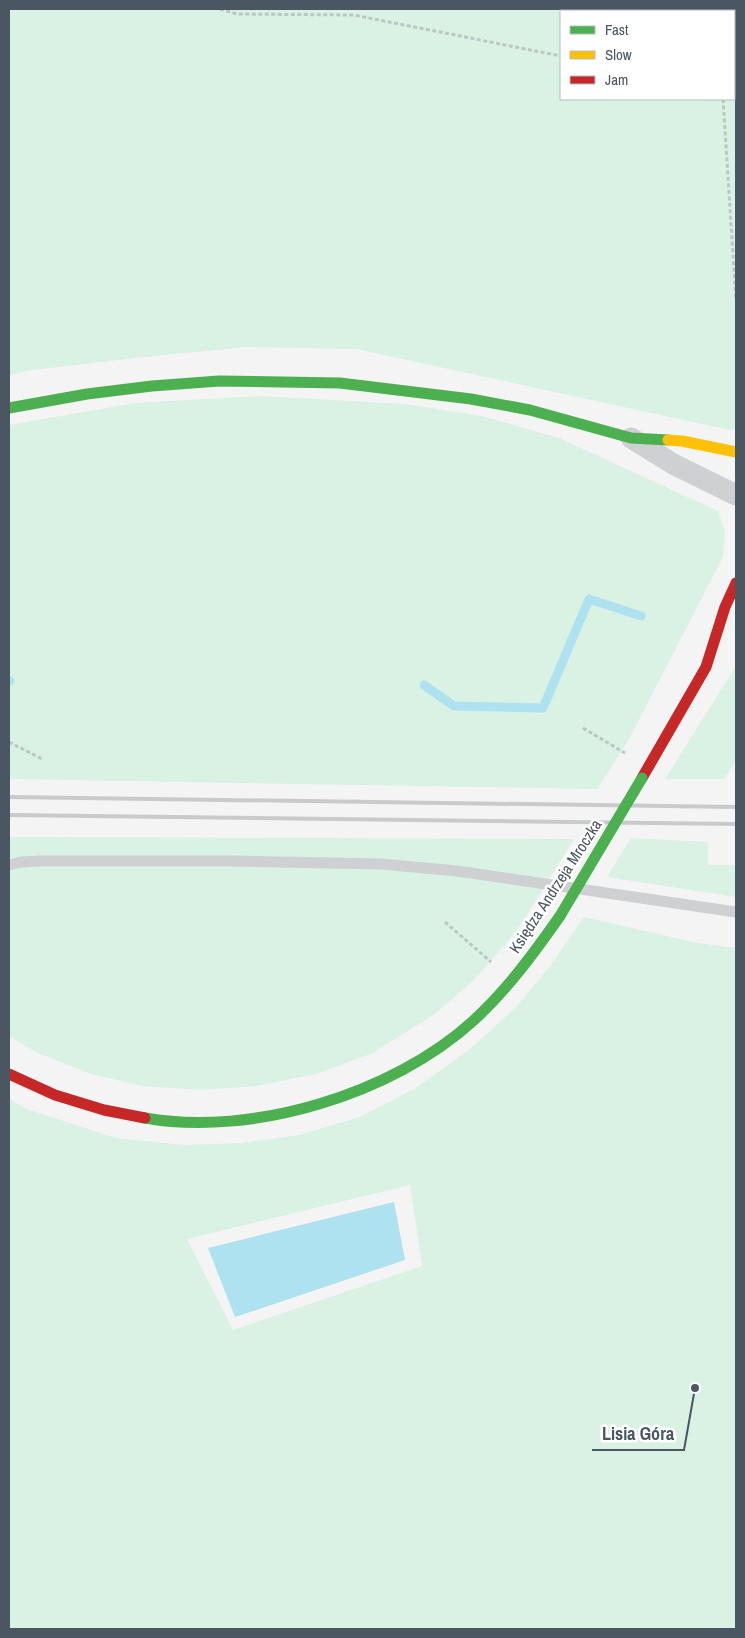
<svg xmlns="http://www.w3.org/2000/svg" width="745" height="1638" font-family="'Archivo Narrow',sans-serif">
<style>
.green{fill:#d9f2e3;fill-rule:evenodd}
.water{fill:#aee2f0}
.lines{fill:none;stroke-linecap:round;stroke-linejoin:round}
.stream{stroke:#aee2f0;stroke-width:9}
.path{stroke:#bcc7c4;stroke-width:3;stroke-dasharray:4 2.5;stroke-linecap:butt}
.lane{stroke:#ced0d2;stroke-width:11}
.street{stroke:#ced0d2;stroke-width:21}
.fast{stroke:#4caf50;stroke-width:11}
.slow{stroke:#ffc107;stroke-width:11}
.jam{stroke:#c62828;stroke-width:11}
.rail{stroke:#c9cacc;stroke-width:4}
.fast-bridge{stroke:#4caf50;stroke-width:11}
.labels{text-anchor:middle;stroke-width:5;stroke-linejoin:round;paint-order:stroke}
.street-label{font-size:16px;fill:#4a5661;stroke:#fff}
.leader{fill:none;stroke:#4a5661;stroke-width:2}
.callout-dot{fill:#4a5661;stroke:#fff;stroke-width:2}
.callout-label{font-size:18px;text-anchor:middle;font-weight:bold;fill:#4a5661;stroke:#fff;stroke-width:5;stroke-linejoin:round;paint-order:stroke}
</style>
<rect width="100%" height="100%" fill="#f4f4f4"/>
<!-- green -->
<path class="green" d="M9 9H736V429L730 430 356 349 246 347 135 358 25 371 9 376ZM734 11V99H561V11Z
M262 396 405 404 482 416 559 438 718 511 725 531 723 557 628 741 597 789 9 779V425L135 403Z
M736 666V761L724 779H665Z
M9 837 574 839 525 918 509 940 472 982 436 1013 373 1053 316 1074 256 1086 201 1090 142 1086 91 1074 38 1053 9 1036Z
M631 838 708 842V865H736V897L607 877Z
M584 917 698 943 736 948V1629H9V1098L24 1108 116 1138 183 1145 242 1143 299 1135 360 1117 414 1089 468 1051 515 1008 550 966ZM410 1185 422 1266 233 1330 187 1239Z"/>
<!-- water -->
<path class="water" d="M394 1202 405 1260 235 1317 208 1248Z"/>
<g class="lines">
<!-- stream -->
<path class="stream" d="M9 681H10
M424 685 454 706 543 708 589 599 641 616"/>
<!-- path -->
<path class="path" d="M220 9 237 14 354 15 561 56
M729 11V9
M723 99 736 301
M583 728 625 753
M9 742 42 759
M445 922 491 962"/>
<!-- lane -->
<path class="lane" d="M9 865 21 862 40 861H231L381 864 457 871 736 912"/>
<!-- street -->
<path class="street" d="M631 438 675 465 736 495"/>
<!-- fast -->
<path class="fast" d="M9 408 87 394 152 386 219 381 340 383 471 399 530 410 631 438 668 440
M145 1118C252 1137 393 1094 473 1021 507 990 534 953 560 916"/>
<!-- slow -->
<path class="slow" d="M668 440 682 441 736 452"/>
<!-- jam -->
<path class="jam" d="M642 778 706 667 725 607 736 583
M9 1074 55 1095 104 1110 145 1118"/>
<!-- rail -->
<path class="rail" d="M9 797 736 807
M9 815 736 824"/>
<!-- fast-bridge -->
<path class="fast-bridge" d="M560 916 642 778"/>
</g>
<g class="labels">
<!-- street labels -->
<g class="street-label">
<text transform="translate(555 886) rotate(-57)" y="6">Księdza Andrzeja Mroczka</text>
</g>
</g>
<!-- callouts -->
<path class="leader" d="M695 1388L684 1450H592"/>
<circle class="callout-dot" cx="695" cy="1388" r="5"/>
<g class="callout-label">
<text x="638" y="1440">Lisia Góra</text>
</g>
<!-- border -->
<rect width="745" height="1638" fill="none" stroke="#4a5661" stroke-width="20"/>
<!-- legend -->
<rect x="560" y="10" width="175" height="90" fill="#ffffff" stroke="#b7bbc0"/>
<rect x="570" y="26" width="25" height="8" fill="#4caf50" stroke="#b7bbc0"/>
<text x="605" y="35" font-size="15" fill="#4a5661">Fast</text>
<rect x="570" y="51" width="25" height="8" fill="#ffc107" stroke="#b7bbc0"/>
<text x="605" y="60" font-size="15" fill="#4a5661">Slow</text>
<rect x="570" y="76" width="25" height="8" fill="#c62828" stroke="#b7bbc0"/>
<text x="605" y="85" font-size="15" fill="#4a5661">Jam</text>
</svg>
